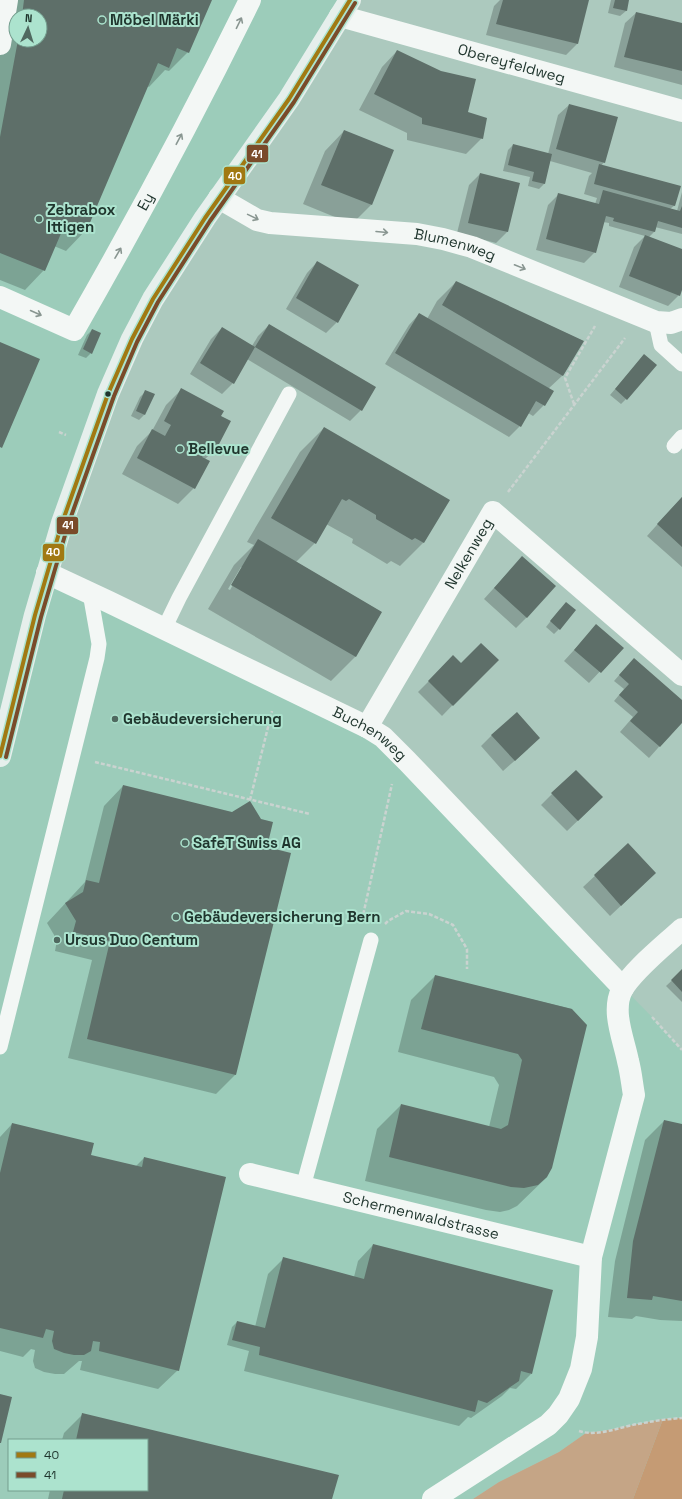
<svg xmlns="http://www.w3.org/2000/svg" width="682" height="1499" font-family="'Space Grotesk',sans-serif">
<style>
.built{fill:#9cccba;fill-rule:evenodd}
.green{fill:#c5a586}
.forest{fill:#c59b74}
.shadow{fill:#0003;fill-rule:evenodd}
.building{fill:#5e6f69}
.lines{fill:none;stroke-linecap:round;stroke-linejoin:round}
.path{stroke:#cad3d0;stroke-width:2.5;stroke-dasharray:4 2;stroke-linecap:butt}
.lane{stroke:#f3f7f5;stroke-width:15}
.street{stroke:#f3f7f5;stroke-width:22}
.secondary{stroke:#e6efec;stroke-width:22}
.bus-1-casing{stroke:#ace3ce;stroke-width:7}
.bus-2-casing{stroke:#ace3ce;stroke-width:7}
.bus-1{stroke:#a17912;stroke-width:4}
.bus-2{stroke:#7a4b2a;stroke-width:4}
.oneway{stroke:#899691}
.poi-dot{fill:#506960;stroke:#ace3ce;stroke-width:1.5}
.bus-dot{fill:#1f352d;stroke:#ace3ce;stroke-width:1.5}
.labels{text-anchor:middle;stroke-width:4;stroke-linejoin:round;paint-order:stroke}
.poi-label{font-size:15px;font-weight:bold;fill:#1f352d;stroke:#ace3ce;text-anchor:start}
.street-label{font-size:15px;fill:#1f352d;stroke:#ace3ce}
.line-badge{stroke:#ace3ce;stroke-width:1.5}
.badge-label{font-size:11px;text-anchor:middle;font-weight:bold;fill:#fff}
</style>
<rect width="100%" height="100%" fill="#acc9be"/>
<!-- built -->
<path class="built" d="M0 0H350L161 287 47 573 367 727 652 1017 682 1050V1418L663 1419 603 1431 586 1433 559 1452 499 1482 473 1499H0ZM16 16H40V40H16ZM9 1440H147V1490H9Z"/>
<!-- green -->
<path class="green" d="M663 1419 633 1499H473L499 1482 559 1452 586 1433 603 1431Z"/>
<!-- forest -->
<path class="forest" d="M682 1418V1499H633L663 1419Z"/>
<!-- shadow -->
<path class="shadow" d="M6 0H211L188 52 169 71 165 70 149 87 147 86 85 231 66 251 54 246 44 270 25 290 0 280V55ZM16 16H40V40H16Z
M500 0H588L577 44 566 55 486 35 494 6Z
M611 0H628L626 11 620 16 608 13Z
M636 13 682 24V85L614 67 625 23Z
M397 51 467 112 482 138 466 154 407 140V133L359 110 382 67Z
M569 105 604 162 601 166 675 205 670 209 677 211 682 192V234L655 227 654 232 649 237 682 250V288L679 295 668 306 619 287 634 247 645 236 609 226V223L603 222 595 252 584 263 536 250 548 205 559 194 595 204 597 198 584 194 589 176 592 173 550 161 544 184 539 189 528 186 530 177 503 171 508 150 513 145 548 154 558 115Z
M344 131 371 205 352 224 303 204 325 151Z
M480 174 519 184 507 232 496 243 457 233 469 185Z
M317 262 337 322 326 333 286 309 307 273Z
M456 282 583 341 562 376 548 389 544 405 533 416 528 413 520 426 509 437 385 364 409 325 419 314 427 319 437 301Z
M269 325 361 410 350 421 247 359 233 383 222 394 190 374 211 339 222 328 252 346 258 336Z
M92 330 91 353 86 358 78 355 87 335Z
M639 361 626 399 621 404 610 395Z
M182 389 220 416 217 448 205 459 209 461 194 488 178 504 122 474 137 446 152 431 166 405Z
M146 391 144 415 139 420 131 416 140 397Z
M324 428 424 542 400 566 391 561 387 564 352 543 353 539 326 524 315 543 296 562 381 612 355 657 331 681 208 609 234 565 254 545 247 542 300 452ZM241 567H243L230 590 228 589Z
M682 497V567L647 536Z
M512 568 527 617 516 628 484 599Z
M560 609 559 629 554 634 546 627Z
M596 626 622 648 589 683 564 661Z
M453 657 477 680 442 716 418 692Z
M628 665 682 702V721L649 758 620 732 633 717 614 701 624 689 614 681Z
M492 735 528 749 503 771 481 746Z
M123 786 261 820 266 848 289 854 235 1075 216 1094 68 1058 92 960 55 951 57 940 47 923 85 882 104 806Z
M552 794 591 808 567 831 541 805Z
M628 845 644 884 610 916 583 887Z
M682 971V1002L666 986Z
M435 976 572 1009 547 1177 517 1206 509 1210 500 1212 486 1210 365 1181 377 1129 401 1105 489 1127 499 1085 494 1077 398 1052 411 1000Z
M664 1121 682 1125V1321L660 1320 636 1316 632 1319 608 1317 615 1261 645 1140Z
M12 1124 90 1156 135 1167 144 1158 178 1370 158 1389 80 1370 82 1361H79L64 1374H55L44 1372 35 1368 33 1361 35 1350 31 1349 23 1357 0 1351V1137Z
M373 1245 531 1374 516 1389 510 1388 502 1396 471 1418 468 1417 459 1426 244 1371 249 1351 227 1345 232 1327 237 1322 255 1327 268 1274 284 1258 354 1277 358 1261Z
M83 1414 331 1499H48L50 1490H147V1440H62L64 1433Z"/>
<!-- building -->
<path class="building" d="M24 0H212L189 53 177 48 169 68 158 63 86 232 65 224 45 271 0 253V137L18 40H40V16H22Z
M503 0H589L578 44 496 24Z
M615 0H629L627 11 613 8Z
M636 12 682 23V71L624 57Z
M397 50 441 71 476 79 468 112 487 118 483 139 422 124V118L374 94Z
M569 104 618 117 605 163 556 149Z
M344 130 394 150 372 205 321 185Z
M513 144 552 154 545 184 532 181 534 172 508 165Z
M599 164 681 186 675 206 594 184Z
M480 173 520 183 508 232 468 223Z
M603 190 680 211 682 206V228L658 221 655 232 613 221 614 218 606 216 596 253 546 239 558 193 599 204Z
M645 235 682 249V290L680 296 629 276Z
M317 261 359 285 338 323 296 298Z
M456 281 584 341 563 376 442 305Z
M419 313 554 391 545 406 536 401 521 427 395 353Z
M269 324 376 387 362 411 255 347Z
M222 327 255 347 234 384 200 363Z
M92 329 101 333 92 354 83 349Z
M0 342 40 359 2 448 0 447Z
M644 354 657 365 627 400 615 389Z
M181 388 224 411 221 416 231 421 217 448 209 444 202 457 210 461 195 489 137 458 152 429 165 436 171 425 164 421Z
M145 390 155 394 145 415 136 411Z
M324 427 450 500 424 543 415 538 412 540 376 519V515L349 499 346 501 342 499 316 544 271 518Z
M682 497V547L657 524Z
M258 539 382 612 356 657 231 585Z
M522 556 556 586 527 618 494 588Z
M566 602 576 610 560 630 550 621Z
M596 624 624 648 601 673 574 650Z
M481 643 499 660 453 706 428 681 453 655 461 663Z
M634 658 682 700V723L660 747 630 721 638 712 619 695 629 684 619 675Z
M517 712 540 738 515 761 491 735Z
M576 770 603 797 578 821 551 793Z
M123 785 232 812 250 801 261 819 273 822 267 847 291 853 236 1075 87 1039 110 941 73 932 76 921 65 903 83 892 86 880 99 883Z
M628 843 656 873 621 906 594 875Z
M682 969V992L671 980Z
M435 975 572 1009 587 1025 552 1168 547 1177 538 1185 524 1188 511 1187 389 1157 401 1104 501 1129 508 1125 522 1060 518 1054 421 1029Z
M664 1120 682 1124V1301L653 1296 652 1300 627 1298 633 1241Z
M12 1123 94 1143 91 1155 142 1167 144 1157 226 1177 179 1371 99 1351 100 1342 93 1341 91 1351 84 1355H74L64 1353 54 1349 52 1341 54 1331 46 1329 43 1338 0 1328V1173Z
M373 1244 553 1290 532 1374 521 1371 519 1381 487 1403 478 1400 475 1412 259 1355 260 1347 232 1340 237 1321 265 1328 283 1257 364 1279Z
M0 1394 12 1397 1 1443H0Z
M82 1413 339 1475 332 1499H62L64 1490H147V1440H76Z"/>
<g class="lines">
<!-- path -->
<path class="path" d="M574 404 565 378 595 326
M59 432 66 435
M508 492 625 338
M95 762 310 814
M250 800 272 711
M362 920 392 784
M385 924 388 921 406 911 429 914 453 925 467 949V969
M652 1017 682 1050
M579 1431C597 1437 620 1427 638 1424 653 1421 667 1419 682 1418"/>
<!-- lane -->
<path class="lane" d="M656 322 661 345 682 364
M674 446 682 437
M164 629 179 598 289 394
M0 1047 97 658 99 644 90 593
M303 1187 371 940"/>
<!-- street -->
<g class="street">
<path id="s1" d="M340 16 682 111"/>
<path d="M0 44 7 0"/>
<path id="s2" d="M219 198 257 220 270 223 417 234 443 239 472 247 656 322 671 323 682 319"/>
<path id="s3" d="M0 297 74 330C136 222 195 112 250 0"/>
<path id="s4" d="M47 573 109 602 367 727 383 737 407 761 623 988"/>
<path id="s5" d="M367 727 493 512 682 675"/>
<path id="s6" d="M250 1174 591 1257"/>
<path d="M433 1499 548 1425 558 1415 569 1399 581 1369 587 1337 591 1257 634 1095C632 1084 631 1072 628 1061 624 1040 611 1011 622 990 632 971 666 944 682 929"/>
</g>
<!-- secondary -->
<path class="secondary" d="M0 756 35 615 62 523 108 394 132 339 153 299 205 218 289 99 350 0"/>
<!-- bus-1 casing -->
<g class="bus-1-casing">
<path id="bus-1" d="M0 756 35 615 62 523 108 394 132 339 153 299 205 218 289 99 350 0"/>
</g>
<!-- bus-2 casing -->
<g class="bus-2-casing">
<path id="bus-2" d="M6 757 41 617 68 525 114 396 137 342 158 302 210 221 294 102 355 3"/>
</g>
<!-- bus-1 -->
<use href="#bus-1" class="bus-1"/>
<!-- bus-2 -->
<use href="#bus-2" class="bus-2"/>
</g>
<!-- one-way arrows -->
<defs><path id="oneway-shaft" d="M-6 0H5M1.5-3L5.5 0L1.5 3" fill="none" stroke-width="1.6" stroke-linecap="round" stroke-linejoin="round"/></defs>
<g class="oneway">
<use href="#oneway-shaft" transform="translate(239 23) rotate(-64)"/>
<use href="#oneway-shaft" transform="translate(179 139) rotate(-62)"/>
<use href="#oneway-shaft" transform="translate(253 217) rotate(26)"/>
<use href="#oneway-shaft" transform="translate(382 232) rotate(5)"/>
<use href="#oneway-shaft" transform="translate(118 253) rotate(-60)"/>
<use href="#oneway-shaft" transform="translate(520 267) rotate(22)"/>
<use href="#oneway-shaft" transform="translate(36 313) rotate(24)"/>
</g>
<!-- markers -->
<g class="poi-dot">
<circle cx="102" cy="20" r="4"/>
<circle cx="39" cy="219" r="4"/>
<circle cx="180" cy="449" r="4"/>
<circle cx="115" cy="719" r="4"/>
<circle cx="185" cy="843" r="4"/>
<circle cx="176" cy="917" r="4"/>
<circle cx="57" cy="940" r="4"/>
</g>
<circle class="bus-dot" cx="108" cy="394" r="3.5"/>
<g class="labels">
<!-- poi labels -->
<g class="poi-label">
<text x="110" y="25">Möbel Märki</text>
<text x="47" y="215">Zebrabox<tspan x="47" dy="17">Ittigen</tspan></text>
<text x="188" y="454">Bellevue</text>
<text x="123" y="724">Gebäudeversicherung</text>
<text x="193" y="848">SafeT Swiss AG</text>
<text x="184" y="922">Gebäudeversicherung Bern</text>
<text x="65" y="945">Ursus Duo Centum</text>
</g>
<!-- street labels -->
<g class="street-label">
<text dy="5" stroke="none"><textPath href="#s1" startOffset="178">Obereyfeldweg</textPath></text>
<text dy="5" stroke="none"><textPath href="#s3" startOffset="228">Ey</textPath></text>
<text dy="5" stroke="none"><textPath href="#s2" startOffset="244">Blumenweg</textPath></text>
<text dy="5" stroke="none"><textPath href="#s5" startOffset="201">Nelkenweg</textPath></text>
<text dy="5" stroke="none"><textPath href="#s4" startOffset="361">Buchenweg</textPath></text>
<text dy="5" stroke="none"><textPath href="#s6" startOffset="176">Schermenwaldstrasse</textPath></text>
</g>
</g>
<g class="line-badge">
<rect x="246" y="144" width="23" height="19" rx="4" fill="#7a4b2a"/>
<rect x="223" y="166" width="23" height="19" rx="4" fill="#a17912"/>
<rect x="56" y="516" width="23" height="19" rx="4" fill="#7a4b2a"/>
<rect x="42" y="543" width="23" height="19" rx="4" fill="#a17912"/>
</g>
<g class="badge-label">
<text x="257" y="158">41</text>
<text x="235" y="180">40</text>
<text x="68" y="529">41</text>
<text x="53" y="556">40</text>
</g>
<!-- legend -->
<rect x="8" y="1439" width="140" height="52" fill="#ace3ce" stroke="#749d8e"/>
<rect x="16" y="1452" width="20" height="6" fill="#a17912" stroke="#749d8e"/>
<text x="44" y="1459" font-size="12" fill="#1f352d">40</text>
<rect x="16" y="1472" width="20" height="6" fill="#7a4b2a" stroke="#749d8e"/>
<text x="44" y="1479" font-size="12" fill="#1f352d">41</text>
<!-- north arrow -->
<g transform="translate(28 28) rotate(4)"><circle r="19" fill="#ace3ce" stroke="#749d8e"/>
<path d="M0-3L7 15L0 10L-7 15Z" fill="#506960"/>
<text y="-6" font-size="11" font-weight="bold" text-anchor="middle" fill="#1f352d">N</text>
</g>
</svg>
